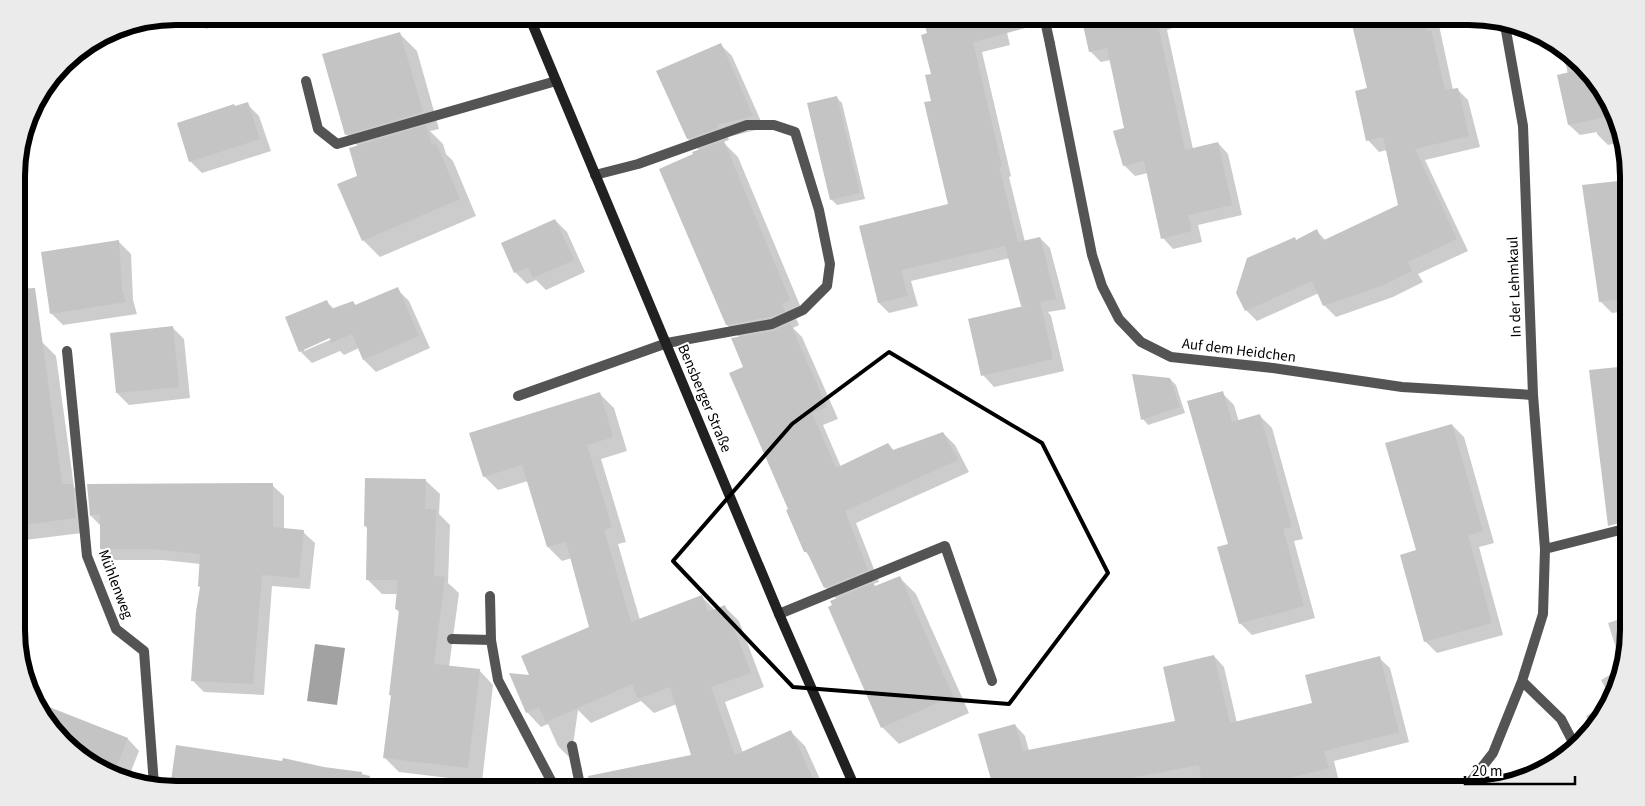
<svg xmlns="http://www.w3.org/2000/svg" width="1645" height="806" font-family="'Source Sans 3',sans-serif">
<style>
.water{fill:#a2a2a2}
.shadow{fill:#0003;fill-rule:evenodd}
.building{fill:#c4c4c4}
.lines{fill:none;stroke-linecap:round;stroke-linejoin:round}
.lane{stroke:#545454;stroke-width:10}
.street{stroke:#545454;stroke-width:10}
.secondary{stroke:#212121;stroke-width:10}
.marked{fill:none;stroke:#000;stroke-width:4;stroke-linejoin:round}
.labels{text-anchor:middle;stroke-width:4;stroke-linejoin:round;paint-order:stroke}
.street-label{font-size:15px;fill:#000;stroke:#fff}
.rim{fill:none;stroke:#000;stroke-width:6}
</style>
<rect width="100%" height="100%" fill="#fff"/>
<!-- water -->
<path class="water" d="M315 644 345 648 337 705 307 701Z"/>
<!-- shadow -->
<path class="shadow" d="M194 16H243L206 29Z
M1003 16 1010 45 982 52 1011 176 1009 177 1025 242 1040 238 1050 248 1066 309 1048 312 1051 316 1064 371 994 387 983 375 1024 307 1022 305 1010 258 911 281 918 306 889 313 879 303 860 227 949 205 932 102 933 75Z
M1082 16H1170L1172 28 1167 30 1193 149 1218 143 1228 154 1242 215 1198 225 1202 242 1173 249 1163 238 1148 173 1135 176 1124 165 1126 129 1111 60 1101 62 1090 51Z
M1352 16H1437L1453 90 1457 89 1468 100 1480 147 1425 160 1468 251 1418 274 1423 282 1393 297 1336 317 1324 305 1319 293 1257 321 1246 310 1294 238 1297 241 1317 231 1326 241 1400 206 1387 150 1379 152 1368 140V89Z
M400 34 417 51 439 129 430 131 443 144 446 154 453 161 476 216 380 257 363 240 358 177V146L346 134Z
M720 44 732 56 764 128 728 137 729 140 723 142 738 157 804 315 796 318 799 325 793 328 802 337 838 419 823 425 841 467 888 445 894 451 943 433 955 445 969 472 856 523 879 582 873 584 876 587 899 577 916 594 969 713 899 744 882 727 837 599 825 587 810 557 805 551 745 368 740 338 727 325 695 155 700 151 688 139Z
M1563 52 1596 79 1622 142 1608 145 1597 134V132L1580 135 1569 125 1568 74Z
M836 97 842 103 865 199 837 205 831 199Z
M247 104 259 116 271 151 202 173 190 161 236 107Z
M1627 181 1628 311 1612 313 1600 301 1584 186Z
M555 220 567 232 585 272 546 290 536 280 527 284 515 272Z
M119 242 131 254 133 300 137 314 63 325 51 313Z
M397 289 409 301 430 348 376 372 364 360 359 348 344 355 340 351 312 363 300 351 327 302 334 309 353 302 356 306ZM336 335 337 337 304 351V348Z
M173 328 184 339 190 398 129 405 117 393Z
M42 342 56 356 74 487 87 500 90 532 17 541V345Z
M1628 367V493L1616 494 1591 371Z
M1170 379 1176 385 1185 413 1148 425 1143 419Z
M1222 393 1234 405 1239 422 1260 416 1272 428 1303 539 1294 541 1315 618 1252 635 1240 623 1230 545Z
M600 394 614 408 627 451 601 459 626 542 618 544 640 620 702 597 715 610 725 607 739 621 764 687 725 702 743 753 791 732 805 746 825 790H720L692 756 677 704 654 713 641 701 591 723 578 710 571 759 558 746 548 724 541 727 527 712 531 676 591 627 572 558 562 561 548 547 528 481 498 490 484 476Z
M1452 425 1464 437 1494 543 1479 547 1503 635 1437 653 1425 641Z
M425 480 440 494 439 514 450 525 448 583 459 593 449 667 479 670 493 685 482 782 399 772 385 758 392 697 390 695 400 613 396 609 398 594H382L367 579 368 529 365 526Z
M272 485 284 496V529L303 532 315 543 310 589 272 586 264 695 204 692 192 680 201 588 200 564 163 560H113L101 548V526L91 516Z
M1629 616V630L1621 664 1608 623Z
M1214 656 1224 667 1237 723 1314 704 1379 658 1390 668 1409 742 1334 761 1338 778 1293 789 1152 790V786L1131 790H996L1015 725 1025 736 1029 751 1176 722Z
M1620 669 1612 700 1601 680Z
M1608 705 1591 725 1586 716Z
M66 715 128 739 139 751 128 779 106 773 58 734Z"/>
<!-- building -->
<path class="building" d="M922 16H1031L1033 26 973 42 1002 166 999 167 1018 242 1040 237 1056 299 1021 306 1005 246 901 270 908 296 878 303 859 226 948 204 924 102 931 101 925 75 931 74 921 35 927 33Z
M1081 16H1156L1185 150 1218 142 1232 205 1188 215 1192 231 1161 239 1144 161 1123 166 1113 131 1124 128 1107 48 1089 52Z
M1350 16H1424L1427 31 1431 30 1445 90 1458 88 1469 136 1415 149 1457 239 1408 262 1412 271 1381 286 1323 306 1312 281 1245 311 1236 293 1247 258 1295 237 1296 240 1317 229 1322 241 1398 205 1383 137 1366 141 1355 91 1367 88Z
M400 32 423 112 345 135 322 54Z
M721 43 753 116 717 125 718 128 687 139 656 71Z
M1583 69 1596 79 1611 116 1568 125 1557 75Z
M837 96 860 193 830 200 807 103Z
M248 102 260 139 189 162 177 123 234 104 235 106Z
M426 125 432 145 436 143 460 199 362 241 337 184 357 176 349 148Z
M724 141 790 300 782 304 785 311 770 317 726 325 659 169 693 154 692 152Z
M1627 180 1628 298 1599 302 1582 185Z
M555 219 574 260 533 278 528 267 514 273 501 243Z
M119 240 122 288 126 302 50 314 41 252Z
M398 287 419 336 363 360 352 334 331 343 330 338 299 352 285 317 327 300 331 309 353 301 355 305Z
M35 288 62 484H73L76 518 17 526V289Z
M1040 302 1053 359 981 376 968 319Z
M790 323 827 407 812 413 836 468 888 443 893 450 943 432 958 460 845 511 868 570 824 588 807 552H804L786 510 788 509 729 373 743 367 731 338 773 331Z
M173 326 179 387 116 393 110 333Z
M1628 366V521L1608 526 1589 370Z
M1132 374 1170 378 1180 407 1141 420Z
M1223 391 1232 422 1260 414 1292 527 1283 529 1304 606 1239 624 1217 547 1228 544 1187 401Z
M600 392 613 437 587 445 612 527 604 530 631 622 702 595 708 612 725 605 751 673 711 687 735 755 791 730 818 790H590L588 776 691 755 670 687 638 699 632 684 546 722 539 707 526 713 509 673 529 675 521 656 589 627 566 542 547 547 522 465 483 477 469 433Z
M1452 424 1483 531 1468 535 1492 623 1424 642 1400 555 1416 550 1385 443Z
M365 478 426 479 425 509H436L434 576 445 577 434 664 480 669 468 768 383 758 391 695H389L399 610 395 609 398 580H366L367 526H364Z
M273 483V527L304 530 299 578 262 575 253 684 191 681 196 612 200 587 198 586 200 554 151 549H100V515L90 516 87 484Z
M900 576 953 696 881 728 828 607 832 605 830 601 873 583 875 586Z
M1214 655 1230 723 1312 703 1305 675 1380 656 1399 732 1324 751 1329 768 1245 789H1203L1199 765 1068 790H994L978 734 1015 724 1023 751 1175 721 1163 667Z
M39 703 128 738 113 775 106 773 49 727Z
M176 745 282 761 283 758 324 767 362 772V774L370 776 369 790H176L170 788Z"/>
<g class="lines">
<!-- lane -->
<path class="lane" d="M1044 16 1050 44
M306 81 318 129 337 144 556 81
M67 351 87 556 116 629 144 651 154 785
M518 396 667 343 772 324 803 310 827 286 830 264 819 210 795 132 774 125H747L638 164 595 175
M490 596 491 640 498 680 556 790
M779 614 945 546 992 681
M452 639 491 640
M572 746 581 790"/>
<!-- street -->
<path class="street" d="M1505 25 1523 126 1533 395 1545 549
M1050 44 1092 255 1102 286 1119 319 1141 342 1171 357 1273 368 1402 387 1533 395
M1522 681 1561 719 1574 744
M1465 789 1493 753 1522 681 1543 614 1545 549 1628 528"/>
<!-- secondary -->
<path class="secondary" d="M529 16 779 614 856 790"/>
</g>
<!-- marked area -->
<path class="marked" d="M889 352 1042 443 1108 573 1009 704 793 687 673 561 792 424Z"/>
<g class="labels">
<!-- street labels -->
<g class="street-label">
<text transform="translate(1514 287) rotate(-92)" y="5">In der Lehmkaul</text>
<text transform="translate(1239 350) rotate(7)" y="5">Auf dem Heidchen</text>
<text transform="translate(705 398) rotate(67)" y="5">Bensberger Straße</text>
<text transform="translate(116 584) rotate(69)" y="5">Mühlenweg</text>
</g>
</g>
<!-- crop -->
<path d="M0 0H1645V806H0ZM176 25H1469A151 151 0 0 1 1620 176V630A151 151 0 0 1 1469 781H176A151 151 0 0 1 25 630V176A151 151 0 0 1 176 25Z" fill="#ebebeb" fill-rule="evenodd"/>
<path class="rim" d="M176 25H1469A151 151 0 0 1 1620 176V630A151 151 0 0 1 1469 781H176A151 151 0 0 1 25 630V176A151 151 0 0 1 176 25Z"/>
<!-- scale -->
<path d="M1465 776v8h110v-8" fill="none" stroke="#000000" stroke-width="2.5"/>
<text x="1472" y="776" font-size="15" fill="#000000" stroke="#ffffff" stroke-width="4" paint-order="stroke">20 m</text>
</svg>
